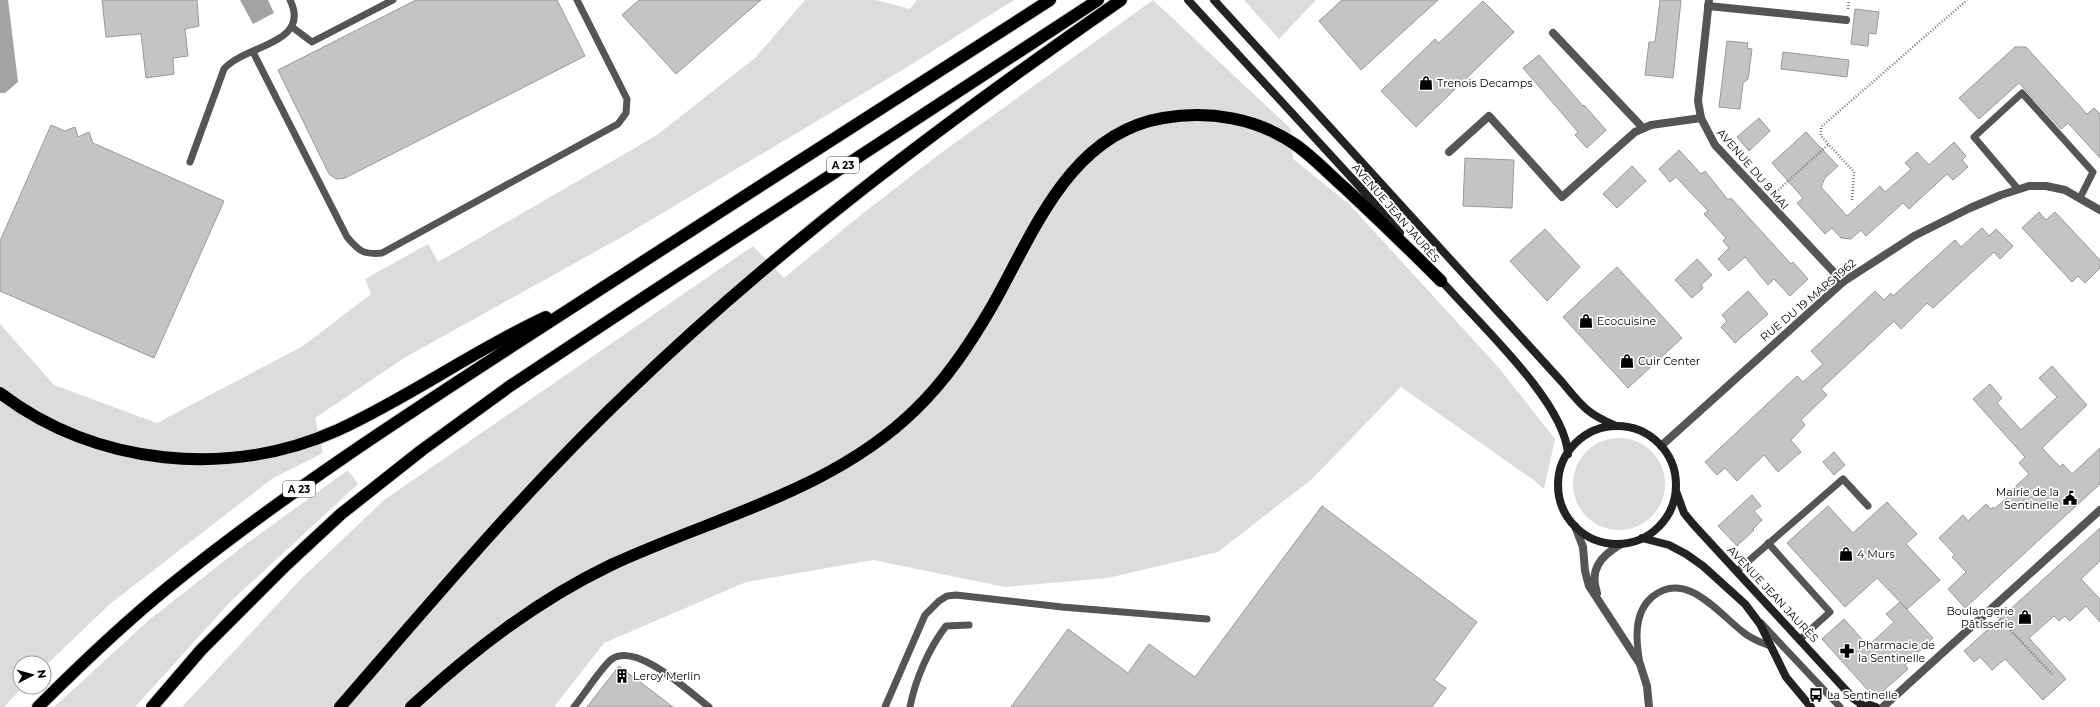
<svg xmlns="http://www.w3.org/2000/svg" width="2100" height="707" viewBox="0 0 2100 707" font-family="Montserrat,sans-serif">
<rect width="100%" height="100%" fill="#fff"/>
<g fill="#dcdcdc">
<path d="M805 0H876L910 9 917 0H1014L899 72 629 233 404 358 315 418 323 453 273 478 110 604 44 667V663H20V687H23L4 707H0V324L54 385 157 423 303 346 371 294 365 279 428 244 438 262 657 135 755 58Z"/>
<path d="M1153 0 1291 129 1293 159 1348 203 1499 368 1555 439 1544 489 1535 481 1401 387 1312 479 1218 552 1108 578 1005 587 873 560 746 582 604 643 554 707H182L301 579 384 500 753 246 784 278 862 214 941 153Z"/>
<path d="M1244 0H1316L1279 39Z"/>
<circle cx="1619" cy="484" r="46"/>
<path d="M348 470 358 484 230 602 135 707H54L149 620 246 544Z"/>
</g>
<g fill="#a3a3a3">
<path d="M0 0H8L18 82 5 93H0Z"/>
<path d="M240 0H268L274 13 253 24Z"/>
</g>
<g fill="#c4c4c4" stroke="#999">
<path d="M102 0H197L199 26 185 29 188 56 173 58 174 74 146 78 141 34 106 37Z"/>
<path d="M416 0H557L585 56 345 178 336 179 329 174 278 70Z"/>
<path d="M639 0H761L676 74 622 15Z"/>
<path d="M1342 0H1438L1361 70 1319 21Z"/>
<path d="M1660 0H1681L1673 78 1645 75 1649 42H1655Z"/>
<path d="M1483 1 1514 32 1416 127 1381 91 1435 39 1439 43Z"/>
<path d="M1855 9 1879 12 1876 34 1869 33 1868 46 1851 44Z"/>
<path d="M1727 41 1748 43 1747 48 1752 49 1748 79 1743 83 1740 109 1719 107Z"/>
<path d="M2015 47H2026L2087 114 2094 108 2100 114V158L2068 123 2061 129 2019 83 1979 119 1959 98Z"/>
<path d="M1783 52 1849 60 1847 77 1781 69Z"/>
<path d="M1539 55 1583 106 1584 105 1606 130 1587 148 1575 135 1578 132 1523 68Z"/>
<path d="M1759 118 1770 131 1749 151 1737 137Z"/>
<path d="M51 125 65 131 75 127 78 137 89 132 93 143 224 201 154 358 0 291V241Z"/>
<path d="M1806 132 1838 166 1825 178 1821 187 1847 216 1880 186 1885 192 1898 181 1911 169 1905 163 1917 152 1929 165 1954 142 1966 156 1962 160 1968 167 1953 180 1947 174 1909 209 1903 203 1866 236 1861 230 1851 239 1841 238 1832 228 1825 234 1797 203 1803 198 1772 163Z"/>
<path d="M1679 150 1701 174 1705 171 1728 200 1731 198 1791 264 1793 262 1808 279 1790 296 1774 279 1768 285 1745 257 1729 271 1718 259 1729 248 1723 241 1726 238 1704 214 1708 211 1676 177 1670 182 1659 169Z"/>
<path d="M1465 158 1514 160 1512 208 1463 206Z"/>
<path d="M1632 166 1646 181 1617 208 1603 194Z"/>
<path d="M2039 212 2046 220 2055 212 2100 260V268L2085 283 2078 276 2072 282 2022 228Z"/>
<path d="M1982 228 1989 236 1996 229 2013 246 2000 259 1994 252 1933 308 1927 303 1901 329 1894 321 1821 389 1827 395 1801 420 1805 425 1791 440 1801 452 1778 472 1764 455 1737 481 1725 468 1717 475 1705 462 1797 376 1803 382 1823 364 1811 351 1824 339 1875 291 1884 300 1891 293 1893 296 1955 240 1961 247Z"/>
<path d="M1545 229 1580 267 1547 301 1510 261Z"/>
<path d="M1697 259 1712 275 1701 285 1703 288 1692 298 1675 280Z"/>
<path d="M1617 267 1682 338 1628 388 1563 317Z"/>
<path d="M1748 291 1768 314 1735 343 1721 327 1727 321 1722 315Z"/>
<path d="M2052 366 2087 405 2042 448 2060 467 2063 464 2072 474 2100 448V484L1965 608 1948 589 1966 572 1952 557 1955 555 1939 538 1963 515 1968 521 1986 504 1991 509 1993 507 1994 509 2017 489 2015 487 2029 474 2019 463 2025 457 1973 399 1990 384 2002 398 1997 403 2021 430 2057 397 2039 378Z"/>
<path d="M1834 452 1845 465 1834 475 1823 462Z"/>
<path d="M1752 495 1761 506 1754 511 1762 520 1753 529 1754 530 1737 546 1718 526Z"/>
<path d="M1887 502 1917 534 1906 544 1940 580 1907 609 1877 578 1845 607 1787 543 1828 506 1853 533Z"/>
<path d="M1322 506 1477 622 1434 680 1446 688 1432 707H1011L1068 629 1128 673 1149 644 1195 677Z"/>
<path d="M2100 528V561L2081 579 2100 599V622L2086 606 2070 621 2065 616 2059 621 2054 616 2029 638 2066 679 2043 700 2005 659 1992 670 1980 657 1974 662 1964 651Z"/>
<path d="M1900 602 1933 638 1905 665 1908 669 1875 698 1822 639 1844 619 1868 646 1894 622 1886 614Z"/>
<path d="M619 666 673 707H587Z"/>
</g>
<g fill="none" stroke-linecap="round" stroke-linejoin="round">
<defs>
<g id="motorway">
<path d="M0 393C96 466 229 479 338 430 410 397 474 350 546 317"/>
<path d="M38 707C80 665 124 623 171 585 290 489 420 406 548 323 715 215 883 107 1050 0"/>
<path d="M152 707 201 650 286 565 341 514 422 450 510 386 643 298 1098 0"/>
<path d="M340 707C433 600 524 491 627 393 779 246 948 120 1121 0"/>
<path d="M411 707C472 651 536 601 611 565 714 517 833 491 916 409 947 379 970 344 991 308 1033 235 1068 134 1163 118 1209 110 1257 118 1296 145 1314 158 1330 175 1346 189 1378 219 1410 250 1441 281"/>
</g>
</defs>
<use href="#motorway" stroke="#dbdbdb" stroke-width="14"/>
<g stroke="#777" stroke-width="2.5" stroke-dasharray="1 2" stroke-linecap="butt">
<path d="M1848 9 1849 0"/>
<path d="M1776 192 1829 144"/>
<path d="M1852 200 1854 172 1821 136V127L1967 0"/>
<path d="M1998 617 2052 674"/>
</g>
<g stroke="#555" stroke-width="7">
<path d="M292 27 312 42 393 0"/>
<path d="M253 52 347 237C359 251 363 255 382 253L618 124 626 113 627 99 577 0"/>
<path d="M190 162 224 69C244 45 312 44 290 0"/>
<path d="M2018 189 1974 137 2022 93 2093 172 2080 198"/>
<path d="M1768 543 1830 612 1799 640"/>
<path d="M1737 571 1843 479 1868 506"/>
<path d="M1761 623 1840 707"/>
<path d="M1640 664C1636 642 1633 613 1652 597 1686 569 1718 613 1743 632 1751 639 1760 642 1770 646"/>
<path d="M574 707C583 696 603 665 612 659 637 642 689 692 709 707"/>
<path d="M885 707 925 615 939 601 947 596 956 595 1062 607 1207 619"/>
<path d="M910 707C915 680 929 648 946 626L969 625"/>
</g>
<g stroke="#555" stroke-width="8">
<path d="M1709 0 1698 101 1701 118 1715 145 1843 282"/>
<path d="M1708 6 1846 20"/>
<path d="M1553 33 1643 128"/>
<path d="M1449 152 1489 116 1562 197 1635 132 1651 125 1701 118"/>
<path d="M1661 446 1843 282 1914 236 1970 208 2001 195 2029 186H2046L2065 190 2100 210"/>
<path d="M1575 526 1583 547 1585 571 1589 586 1640 664 1647 686 1649 707"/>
<path d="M1597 593C1589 569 1601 556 1621 544"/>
<path d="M1883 707 2100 510"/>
</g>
<g stroke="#222" stroke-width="8">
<path d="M1188 0 1359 186 1400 233"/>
<path d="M1214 0 1562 382C1582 406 1586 413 1616 426"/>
<path d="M1439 278C1474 319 1565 401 1568 454"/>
<circle cx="1617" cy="485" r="59"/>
<path d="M1676 491 1684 513 1693 524 1854 699 1864 706"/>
<path d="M1642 538 1669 545 1686 554 1703 566 1745 604 1760 624 1786 677 1811 707"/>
<path d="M1861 707 1870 705 1876 707"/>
</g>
<use href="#motorway" stroke="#000" stroke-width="12"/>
</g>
<defs>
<symbol id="shop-bare" viewBox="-9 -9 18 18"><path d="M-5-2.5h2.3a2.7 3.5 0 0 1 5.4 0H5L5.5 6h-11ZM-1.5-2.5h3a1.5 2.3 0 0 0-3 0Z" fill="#000" stroke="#fff" stroke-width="2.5" paint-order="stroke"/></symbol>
<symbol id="civic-bare" viewBox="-9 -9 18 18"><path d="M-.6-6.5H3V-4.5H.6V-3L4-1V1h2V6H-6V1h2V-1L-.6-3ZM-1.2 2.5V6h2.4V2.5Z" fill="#000" stroke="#fff" stroke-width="2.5" paint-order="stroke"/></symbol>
<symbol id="pharmacy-bare" viewBox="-9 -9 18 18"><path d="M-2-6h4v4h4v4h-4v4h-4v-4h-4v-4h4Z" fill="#000" stroke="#fff" stroke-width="2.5" paint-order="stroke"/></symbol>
<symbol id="building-bare" viewBox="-9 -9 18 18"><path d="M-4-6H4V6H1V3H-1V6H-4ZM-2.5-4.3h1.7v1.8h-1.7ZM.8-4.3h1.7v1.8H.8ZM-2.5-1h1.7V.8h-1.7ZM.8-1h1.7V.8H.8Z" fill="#000" stroke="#fff" stroke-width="2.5" paint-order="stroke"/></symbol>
<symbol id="bus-bare" viewBox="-9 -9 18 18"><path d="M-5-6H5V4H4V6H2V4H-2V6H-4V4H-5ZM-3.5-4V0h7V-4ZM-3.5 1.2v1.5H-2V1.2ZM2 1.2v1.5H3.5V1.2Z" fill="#000" stroke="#fff" stroke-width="2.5" paint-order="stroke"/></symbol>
</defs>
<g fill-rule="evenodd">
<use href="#shop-bare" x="1416" y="73" width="20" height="20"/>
<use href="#shop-bare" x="1576" y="311" width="20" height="20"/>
<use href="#shop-bare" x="1617" y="351" width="20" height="20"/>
<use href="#civic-bare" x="2060" y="488" width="20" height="20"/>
<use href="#shop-bare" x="1836" y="544" width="20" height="20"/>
<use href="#shop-bare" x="2015" y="607" width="20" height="20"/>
<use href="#pharmacy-bare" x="1837" y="641" width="20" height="20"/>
<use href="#building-bare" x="612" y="666" width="20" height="20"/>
<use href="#bus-bare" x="1806" y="685" width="20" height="20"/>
</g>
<g text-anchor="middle" stroke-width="3.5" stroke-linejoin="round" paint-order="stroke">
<g fill="#fff" stroke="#4c4c4c" stroke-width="1">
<rect x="827" y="157" width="32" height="16" rx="3"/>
<rect x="283" y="481" width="32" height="16" rx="3"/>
</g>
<g font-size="10" font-weight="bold" fill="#000">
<text x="843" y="169">A 23</text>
<text x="299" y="493">A 23</text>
</g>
<g font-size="11" fill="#000" stroke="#fff" text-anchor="start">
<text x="1437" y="87">Trenois Decamps</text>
<text x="1597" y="325">Ecocuisine</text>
<text x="1638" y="365">Cuir Center</text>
<text x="2059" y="496" text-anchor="end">Mairie de la<tspan x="2059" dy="13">Sentinelle</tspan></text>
<text x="1857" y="558">4 Murs</text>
<text x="2014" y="615" text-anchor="end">Boulangerie<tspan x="2014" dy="13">Pâtisserie</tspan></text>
<text x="1858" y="649">Pharmacie de<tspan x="1858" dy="13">la Sentinelle</tspan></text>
<text x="633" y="680">Leroy Merlin</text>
<text x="1827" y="699">La Sentinelle</text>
</g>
<g font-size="11" fill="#000" stroke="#fff">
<text transform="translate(1753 169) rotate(49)" y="4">AVENUE DU 8 MAI</text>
<text transform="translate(1396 213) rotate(49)" y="4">AVENUE JEAN JAURÈS</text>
<text transform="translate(1808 300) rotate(-40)" y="4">RUE DU 19 MARS 1962</text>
<text transform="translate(1773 594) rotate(47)" y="4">AVENUE JEAN JAURÈS</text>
</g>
</g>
<g transform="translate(32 675) rotate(84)"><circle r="19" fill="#ffffff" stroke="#999999"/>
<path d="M0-3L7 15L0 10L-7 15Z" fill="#000000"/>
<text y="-6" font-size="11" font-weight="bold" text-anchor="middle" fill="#000000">N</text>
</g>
</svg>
